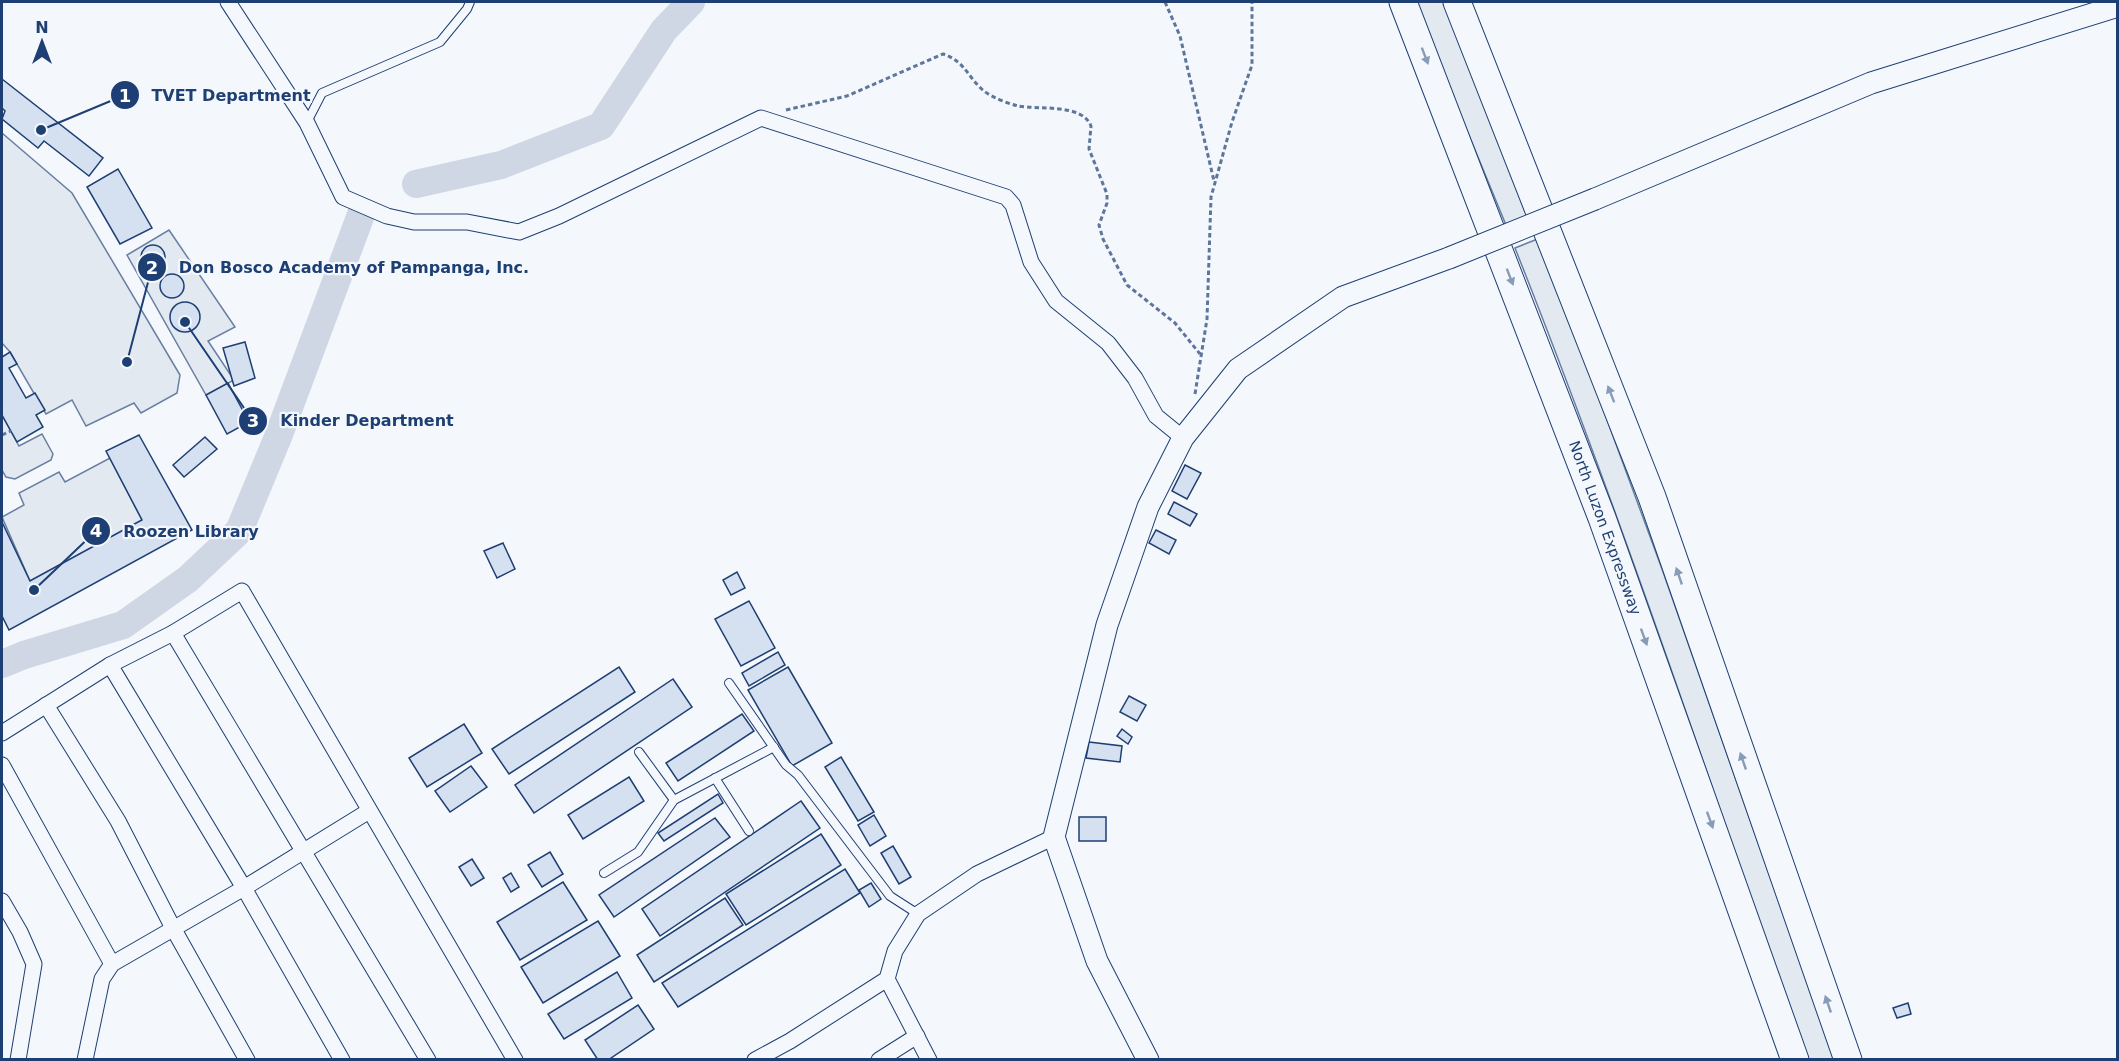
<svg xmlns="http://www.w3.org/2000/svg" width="2119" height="1061" viewBox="0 0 2119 1061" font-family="'DejaVu Sans',sans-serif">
<rect width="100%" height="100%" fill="#f4f7fb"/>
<g fill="#e3e9f0" stroke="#687fa3" stroke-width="1.5">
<path d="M1414 2H1445L1532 215 1506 225Z"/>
<path d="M2 133 72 193 180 375 177 393 141 413 134 403 86 426 72 400 46 414 10 352 2 343Z"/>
<path d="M169 230 235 327 208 341 234 380 206 395 127 255Z"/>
<path d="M1540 238 1662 569 1834 1059H1806C1712 788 1621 515 1515 248Z"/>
<path d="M2 415 19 446 42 434 53 454 51 460 15 479 6 477 2 470Z"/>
<path d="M110 458 142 520 30 581 2 517 24 505 19 493 59 472 65 482Z"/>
</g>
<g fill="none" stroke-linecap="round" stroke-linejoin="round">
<g stroke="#cfd7e4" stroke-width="28">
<path d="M416 184 501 165 601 126 664 30 691 2"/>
<path d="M2 664 24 655 123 625 188 579 239 531 278 437 362 212"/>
</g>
</g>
<g fill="#d5e0f0" stroke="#1d3f73" stroke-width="1.5">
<path d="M2 79 103 158 89 176 44 141 38 148 2 119 5 111 2 108Z"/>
<path d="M118 169 152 228 120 244 87 187Z"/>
<circle cx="153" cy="257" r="12"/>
<circle cx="172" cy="286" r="12"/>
<circle cx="185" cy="317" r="15"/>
<path d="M245 342 255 378 234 386 223 348Z"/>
<path d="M10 352 17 364 9 368 26 398 35 393 45 410 36 415 43 427 17 442 2 415V357Z"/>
<path d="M228 383 249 422 227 434 206 395Z"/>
<path d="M139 435 192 530 9 630 2 616V522L30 581 142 520 106 451Z"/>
<path d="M205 437 217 449 184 477 173 465Z"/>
<path d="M1185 465 1201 473 1187 499 1172 491Z"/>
<path d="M1174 502 1197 514 1190 526 1168 514Z"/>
<path d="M1156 530 1176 540 1169 554 1149 543Z"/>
<path d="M503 543 515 569 497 578 484 551Z"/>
<path d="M737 572 745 588 731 595 723 580Z"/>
<path d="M749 601 775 648 741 666 715 619Z"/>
<path d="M778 652 785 665 749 686 742 673Z"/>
<path d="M619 667 635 692 509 774 492 749Z"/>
<path d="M788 667 832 743 792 766 748 690Z"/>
<path d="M673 679 692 707 534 813 515 785Z"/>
<path d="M1129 696 1146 705 1137 721 1120 712Z"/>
<path d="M742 714 754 731 678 781 666 763Z"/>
<path d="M464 724 482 753 427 787 409 758Z"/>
<path d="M1122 729 1132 737 1128 744 1117 736Z"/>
<path d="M1089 742 1122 746 1120 762 1086 758Z"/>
<path d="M841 757 874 812 858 821 825 767Z"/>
<path d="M471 766 487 787 450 812 435 791Z"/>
<path d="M629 777 644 801 583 839 568 815Z"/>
<path d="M718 794 723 803 664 841 658 833Z"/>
<path d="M801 801 820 828 660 936 642 909Z"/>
<path d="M874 815 886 836 870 846 858 825Z"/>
<rect x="1079" y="817" width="27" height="24"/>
<path d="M715 818 730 837 614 917 599 895Z"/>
<path d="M821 834 841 865 746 925 726 894Z"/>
<path d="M893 846 911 877 899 884 881 853Z"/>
<path d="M550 852 563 874 542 887 528 865Z"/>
<path d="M472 859 484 878 471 886 459 867Z"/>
<path d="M845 869 860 893 678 1007 662 983Z"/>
<path d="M511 873 519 887 511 892 503 878Z"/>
<path d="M563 882 587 920 520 960 497 922Z"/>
<path d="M871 883 881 899 869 907 859 890Z"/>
<path d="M725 898 743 925 654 982 637 955Z"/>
<path d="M598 921 620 956 543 1003 521 967Z"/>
<path d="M617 972 632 998 564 1039 548 1014Z"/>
<path d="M1908 1003 1911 1014 1897 1018 1893 1008Z"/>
<path d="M638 1005 654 1029 608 1060H598L585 1040Z"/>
</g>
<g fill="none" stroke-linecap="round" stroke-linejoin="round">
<defs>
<g id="lane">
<path d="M307 122 322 93 440 42 467 9 470 2"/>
<path d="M729 683 786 765 798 775 890 896 918 914"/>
<path d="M639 752 674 800"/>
<path d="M715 778 749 831"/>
<path d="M604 873 638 852 674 800 774 747"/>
</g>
<g id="street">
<path d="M228 2 307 123 343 197 387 216 414 222H467L519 232 559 216 761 118 1006 197 1013 205 1031 262 1056 301 1108 343 1135 378 1156 416 1183 438"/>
<path d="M173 633 428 1060"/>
<path d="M110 665 244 888 342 1060"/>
<path d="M46 705 118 821 173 928 247 1060"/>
<path d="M2 733 110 665 173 633 242 591 515 1060"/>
<path d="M2 765 112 964"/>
<path d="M2 901 20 932 34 964 18 1060"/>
<path d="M887 979 929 1060"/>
<path d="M85 1060 102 979 112 964 244 888 369 811"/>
<path d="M755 1060 790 1041 887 979 895 951 918 914 977 874 1054 837"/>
<path d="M879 1060 917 1036"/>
</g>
<g id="secondary">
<path d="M1595 199 1871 83 2118 6"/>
<path d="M1148 1060 1097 961 1054 837 1107 625 1148 507 1183 438 1238 369 1343 297 1449 258"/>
</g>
<g id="highway">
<path d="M1403 2 1602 518 1795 1060"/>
<path d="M1457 2 1652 497 1848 1060"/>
</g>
</defs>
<use href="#lane" stroke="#1d3f73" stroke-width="10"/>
<use href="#street" stroke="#1d3f73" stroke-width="17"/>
<use href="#secondary" stroke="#1d3f73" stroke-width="23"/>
<use href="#highway" stroke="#1d3f73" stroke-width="29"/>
<g stroke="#5e769c" stroke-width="3" stroke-dasharray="4.5 3" stroke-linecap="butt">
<path d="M1165 2 1180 36 1214 181"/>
<path d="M786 110 847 96 943 54C965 61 968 78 984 91 993 98 1007 103 1018 106 1039 110 1082 103 1091 126L1089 149 1107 194V203L1099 225 1103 239 1127 285 1175 323 1200 354"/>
<path d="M1195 394 1207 319 1211 197 1232 122 1252 65V2"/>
<path d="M2 435 11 431"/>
</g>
<use href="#lane" stroke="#f4f7fb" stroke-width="8"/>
<use href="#street" stroke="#f4f7fb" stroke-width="15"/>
<use href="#secondary" stroke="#f4f7fb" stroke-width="21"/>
<use href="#highway" stroke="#f4f7fb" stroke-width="27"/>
<defs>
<path id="secondary-bridge" d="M1449 258 1595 199"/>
</defs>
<use href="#secondary-bridge" stroke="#1d3f73" stroke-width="23" stroke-linecap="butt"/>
<use href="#secondary-bridge" stroke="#f4f7fb" stroke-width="21"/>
</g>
<defs><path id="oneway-solid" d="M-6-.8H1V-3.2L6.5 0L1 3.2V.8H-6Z" transform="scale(1.5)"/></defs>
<g fill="#889bb7">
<use href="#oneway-solid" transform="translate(1425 56) rotate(69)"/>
<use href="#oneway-solid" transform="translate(1510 277) rotate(69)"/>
<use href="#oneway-solid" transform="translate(1611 394) rotate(-111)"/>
<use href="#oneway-solid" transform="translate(1679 576) rotate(-109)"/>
<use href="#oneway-solid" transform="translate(1644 637) rotate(70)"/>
<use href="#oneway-solid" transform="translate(1743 761) rotate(-109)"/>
<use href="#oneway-solid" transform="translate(1710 820) rotate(70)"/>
<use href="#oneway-solid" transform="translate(1828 1004) rotate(-109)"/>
</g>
<g text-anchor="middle" stroke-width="4.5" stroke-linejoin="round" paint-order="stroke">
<g font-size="15" fill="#1d3f73" stroke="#f4f7fb">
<text transform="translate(1605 528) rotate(70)" y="5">North Luzon Expressway</text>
</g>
</g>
<path fill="none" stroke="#1d3f73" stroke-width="2" d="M41 130L125 95M127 362L152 267M185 322L253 421M34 590L96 531"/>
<g fill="#1d3f73" stroke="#f4f7fb" stroke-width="2">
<circle cx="41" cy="130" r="6"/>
<circle cx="127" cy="362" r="6"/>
<circle cx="185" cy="322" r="6"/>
<circle cx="34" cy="590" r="6"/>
<circle cx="125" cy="95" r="15"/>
<circle cx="152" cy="267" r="15"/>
<circle cx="253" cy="421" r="15"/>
<circle cx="96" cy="531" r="15"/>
</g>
<g font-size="18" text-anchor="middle" font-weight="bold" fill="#fff">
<text x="125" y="102">1</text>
<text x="152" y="274">2</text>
<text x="253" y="427">3</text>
<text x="96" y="537">4</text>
</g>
<g font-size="16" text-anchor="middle" font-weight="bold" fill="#1d3f73" stroke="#f4f7fb" stroke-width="4.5" stroke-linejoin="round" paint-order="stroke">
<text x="231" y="101">TVET Department</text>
<text x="354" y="273">Don Bosco Academy of Pampanga, Inc.</text>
<text x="367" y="426">Kinder Department</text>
<text x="191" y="537">Roozen Library</text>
</g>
<rect width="2119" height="1061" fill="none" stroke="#1d3f73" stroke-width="6"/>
<g transform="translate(42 42)" stroke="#f4f7fb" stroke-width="4.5" paint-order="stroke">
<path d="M0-4.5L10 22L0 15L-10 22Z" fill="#1d3f73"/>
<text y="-9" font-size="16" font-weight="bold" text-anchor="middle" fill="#1d3f73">N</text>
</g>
</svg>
